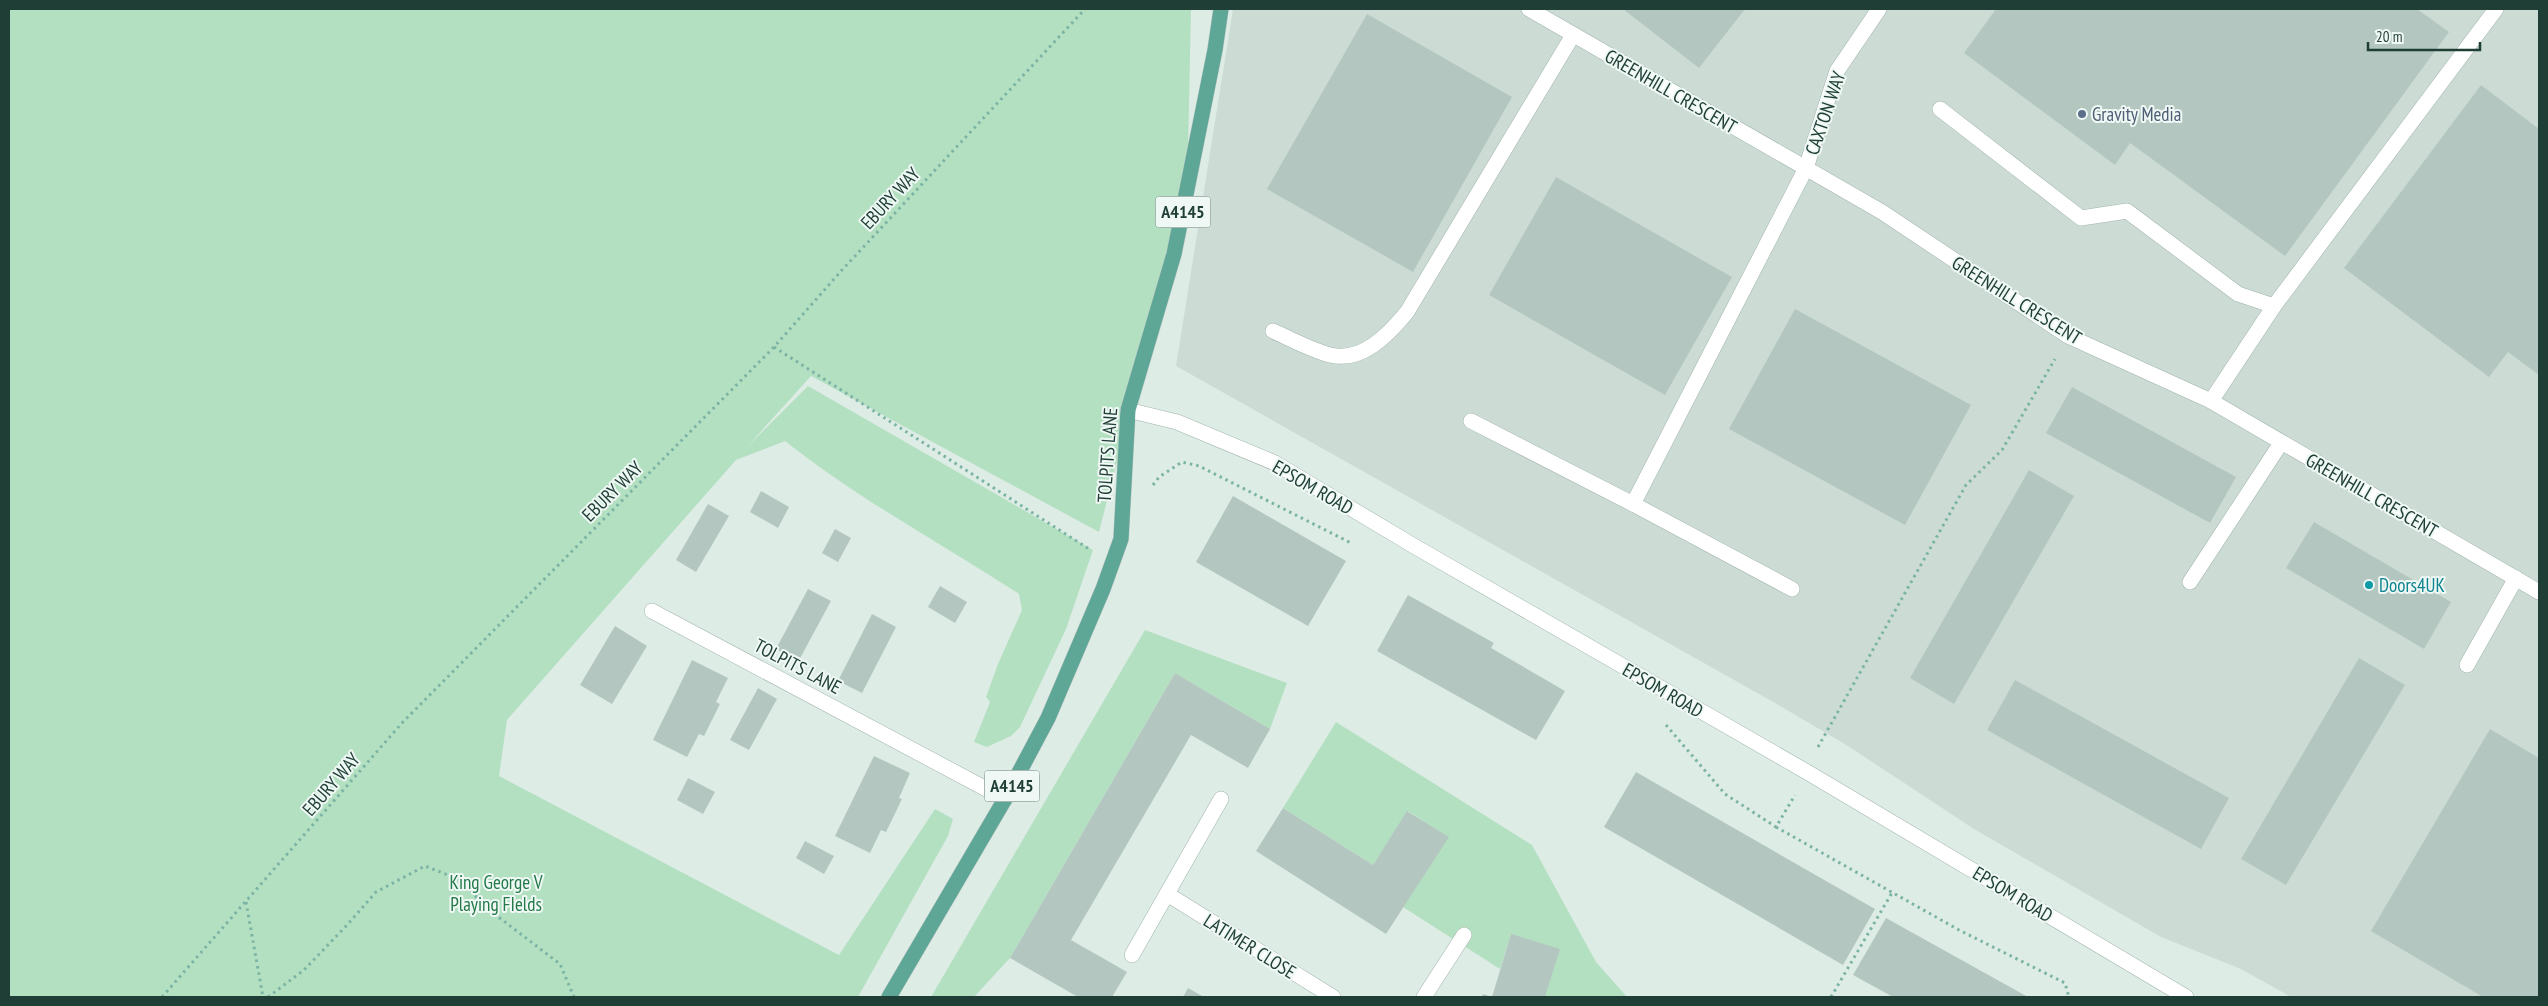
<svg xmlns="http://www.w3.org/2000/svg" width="2548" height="1006" viewBox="0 0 2548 1006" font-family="'PT Sans Narrow',sans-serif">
<rect width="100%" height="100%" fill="#deece6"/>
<path fill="#ccdcd5" d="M1233 9H2539V997H2291L2241 969 2161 937 1974 829 1848 746 1775 703 1176 366Z"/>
<g fill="#b4e0c2">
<path d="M9 9 1191 10 1188 151 1180 215 1099 532 811 376 747 447 808 386 1093 550 1066 629 1020 727 1011 736 987 747 974 742 990 702 986 697 998 664 1022 610 1019 594C941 543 858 499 785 441L736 460 507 720 499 776 839 955 935 809 953 819 948 836 858 997H9Z"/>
<path d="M1145 630 1287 683 1270 729 1175 673 1010 958 974 997H931Z"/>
<path d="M1336 722 1532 845 1596 962 1627 997H1545L1511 934 1500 969 1403 907 1448 837 1408 811 1373 865 1283 808Z"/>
</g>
<g fill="#b3c7c0">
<path d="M1623 9H1745L1699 68Z"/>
<path d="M1996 9H2417L2449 32 2285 256 2130 143 2115 165 1964 53Z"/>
<path d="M1367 14 1512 97 1413 272 1267 189Z"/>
<path d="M2481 85 2539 129V375L2508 352 2489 377 2344 268Z"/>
<path d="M1556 177 1732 277 1665 395 1489 295Z"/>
<path d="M1795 309 1971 405 1905 525 1729 429Z"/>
<path d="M2072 387 2236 477 2210 523 2046 433Z"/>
<path d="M2029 470 2074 496 1954 704 1910 678Z"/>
<path d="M761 491 789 507 778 528 750 512Z"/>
<path d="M1233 496 1346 561 1308 626 1196 562Z"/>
<path d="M708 504 729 516 696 572 676 560Z"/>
<path d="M2314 522 2451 602 2424 649 2286 568Z"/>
<path d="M835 529 851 538 838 562 822 553Z"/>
<path d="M940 586 967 602 955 623 928 607Z"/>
<path d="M808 589 831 601 798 662 776 649Z"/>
<path d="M1408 595 1494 643 1491 648 1565 691 1536 740 1377 651Z"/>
<path d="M872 614 896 627 862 693 838 681Z"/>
<path d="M615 626 647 646 612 704 580 685Z"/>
<path d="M2359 658 2405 685 2286 885 2241 859Z"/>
<path d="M692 660 728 678 716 702 720 704 704 736 699 734 687 757 653 740Z"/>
<path d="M1175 673 1270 729 1248 768 1191 735 1071 940 1127 972 1112 997H1078L1010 958Z"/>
<path d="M2015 680 2229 798 2201 849 1987 730Z"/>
<path d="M758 688 777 699 749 750 730 740Z"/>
<path d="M2490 729 2539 758V997H2483L2371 931Z"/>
<path d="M874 756 910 773 899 798 902 799 886 832 881 830 870 853 835 836Z"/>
<path d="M1636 772 1875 909 1843 965 1604 827Z"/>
<path d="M688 778 715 792 703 814 677 800Z"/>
<path d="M1283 808 1373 865 1407 811 1449 837 1386 934 1256 851Z"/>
<path d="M805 841 834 856 824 874 796 858Z"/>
<path d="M1886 918 2028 997H1893L1853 975Z"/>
<path d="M1511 934 1560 949 1545 997H1482L1483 994 1492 997Z"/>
<path d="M1188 988 1204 997H1183Z"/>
</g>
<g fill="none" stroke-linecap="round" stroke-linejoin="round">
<defs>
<g id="service">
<path d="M1940 109 2081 218 2127 211 2238 294 2274 306"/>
<path d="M1273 331C1291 339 1311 350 1330 355 1362 363 1389 334 1407 312L1573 35"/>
<path d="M2211 401 2274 306 2496 9"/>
<path d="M1471 421 1633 504"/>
<path d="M2190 582 2281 443"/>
<path d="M1792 589 1633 504 1806 168"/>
<path d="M2467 665 2516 578"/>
<path d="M1424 997 1464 935"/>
</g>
<g id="minor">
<path d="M1529 9 1882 212 2068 336 2211 401 2539 592"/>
<path d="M1806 168 1837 71 1879 9"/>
<path d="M1128 410 1177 422 1275 463 1414 546 1807 772 2186 997"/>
<path d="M652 611 1005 799"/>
<path d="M1167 894 1333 997"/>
<path d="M1132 955 1221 799"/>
</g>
<path id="primary" d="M889 997 1005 799 1048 718 1103 589 1121 539 1128 410 1174 254 1215 50 1221 9"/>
</defs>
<use href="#service" stroke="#a1b4ae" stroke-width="16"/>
<use href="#minor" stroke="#a1b4ae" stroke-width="16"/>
<use href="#primary" stroke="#c0c9c7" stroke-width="16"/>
<g stroke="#7bb3a4" stroke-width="3" stroke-dasharray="2.5 4" stroke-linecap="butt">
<path d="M774 347 1089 549"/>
<path d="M1153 485 1159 477 1182 462 1199 466 1351 543"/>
<path d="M1666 725 1725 794 1776 827 1795 795"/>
<path d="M1818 747 1966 485 2002 450 2055 359"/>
<path d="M1776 827 1959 930 2065 983 2069 997"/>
<path d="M246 902 263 997"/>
<path d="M162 997 402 723 774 347 842 270 1085 9"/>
<path d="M268 997 304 970 348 924 376 892 425 866 463 881 484 906 560 964 574 997"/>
<path d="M1831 997 1893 891"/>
</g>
<use href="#service" stroke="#fff" stroke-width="15"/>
<use href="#minor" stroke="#fff" stroke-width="15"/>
<use href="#primary" stroke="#5ea797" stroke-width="15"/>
</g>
<circle fill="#5c6f8a" stroke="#eff8f4" stroke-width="2" cx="2082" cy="114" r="5"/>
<circle fill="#0f9aa8" stroke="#eff8f4" stroke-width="2" cx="2369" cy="585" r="5"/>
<g text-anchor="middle" stroke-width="4" stroke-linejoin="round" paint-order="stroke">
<g fill="#eff8f4" stroke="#5d766f" stroke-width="1">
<rect x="1155.5" y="196.5" width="55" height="31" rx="4"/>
<rect x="984.5" y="770.5" width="55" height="31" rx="4"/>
</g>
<g font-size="18" font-weight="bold" fill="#1e3e36">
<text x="1183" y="218">A4145</text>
<text x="1012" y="792">A4145</text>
</g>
<g font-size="19" fill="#1e3e36" stroke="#eff8f4">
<text transform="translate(1671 91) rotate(30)" y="7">GREENHILL CRESCENT</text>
<text transform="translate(1825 113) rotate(-71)" y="7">CAXTON WAY</text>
<text transform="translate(890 198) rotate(-47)" y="7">EBURY WAY</text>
<text transform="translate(2017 300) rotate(32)" y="7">GREENHILL CRESCENT</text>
<text transform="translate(1107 455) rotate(-86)" y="7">TOLPITS LANE</text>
<text transform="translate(1313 487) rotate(30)" y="7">EPSOM ROAD</text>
<text transform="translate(612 491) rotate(-45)" y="7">EBURY WAY</text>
<text transform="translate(2372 495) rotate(30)" y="7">GREENHILL CRESCENT</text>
<text transform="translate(798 666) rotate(28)" y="7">TOLPITS LANE</text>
<text transform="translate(1663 690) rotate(30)" y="7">EPSOM ROAD</text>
<text transform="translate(331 784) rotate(-49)" y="7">EBURY WAY</text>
<text transform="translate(2013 894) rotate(31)" y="7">EPSOM ROAD</text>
<text transform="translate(1250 946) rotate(32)" y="7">LATIMER CLOSE</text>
</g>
<g font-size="19" fill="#4e5e75" stroke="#eff8f4" text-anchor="start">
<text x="2092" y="121">Gravity Media</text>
</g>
<g font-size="19" fill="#0d838f" stroke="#eff8f4" text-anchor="start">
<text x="2379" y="592">Doors4UK</text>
</g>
<g font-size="19" fill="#237948" stroke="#eff8f4">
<text x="496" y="889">King George V<tspan x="496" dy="22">Playing FIelds</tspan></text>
</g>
</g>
<rect width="2548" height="1006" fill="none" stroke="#1e3e36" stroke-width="20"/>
<path d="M2368 42v8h112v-8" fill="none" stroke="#1e3e36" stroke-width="2.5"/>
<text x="2376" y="42" font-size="15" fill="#1e3e36" stroke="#eff8f4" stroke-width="4" paint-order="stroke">20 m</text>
</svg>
